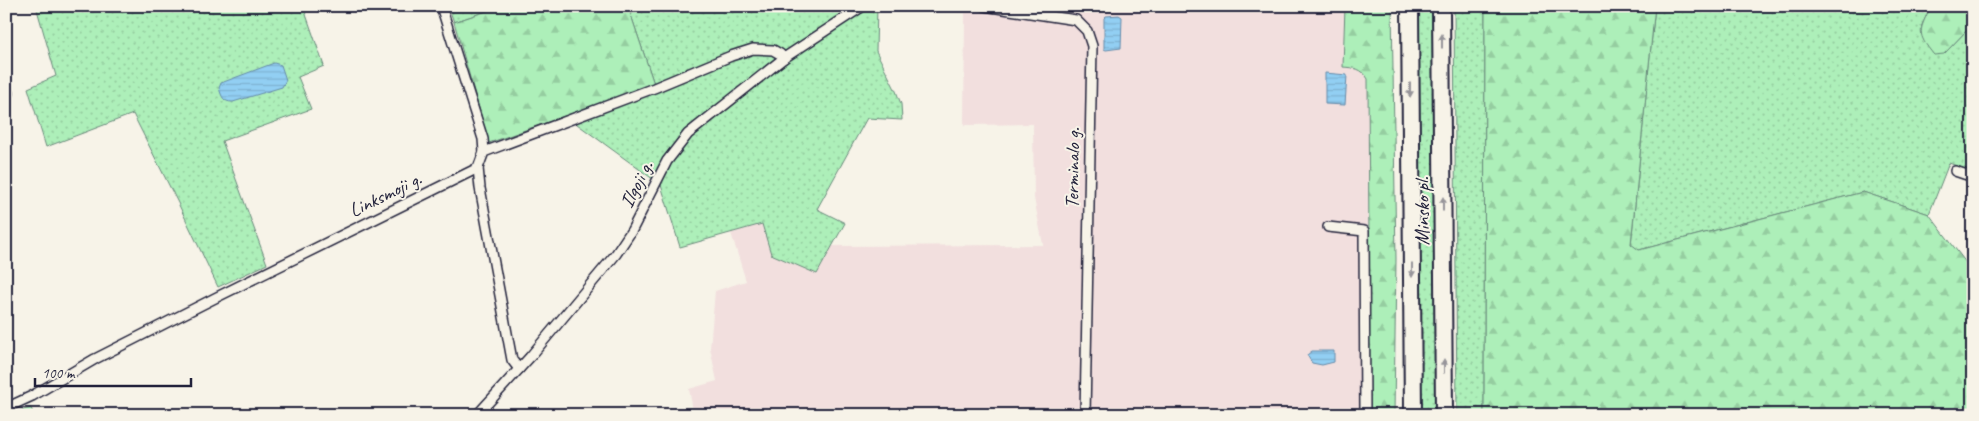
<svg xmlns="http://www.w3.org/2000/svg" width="1979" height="421" viewBox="0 0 1979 421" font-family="Caveat,sans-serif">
<defs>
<pattern id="green-dots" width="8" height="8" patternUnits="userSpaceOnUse" patternTransform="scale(1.25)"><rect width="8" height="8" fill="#adefb9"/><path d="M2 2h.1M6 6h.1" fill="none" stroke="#95cda0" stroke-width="1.8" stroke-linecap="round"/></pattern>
<pattern id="forest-firs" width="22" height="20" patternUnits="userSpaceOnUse" patternTransform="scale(1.25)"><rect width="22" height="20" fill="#adefb9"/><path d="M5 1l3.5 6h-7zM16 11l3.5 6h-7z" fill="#95cda0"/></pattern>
<pattern id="water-rules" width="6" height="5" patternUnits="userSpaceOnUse" patternTransform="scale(1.25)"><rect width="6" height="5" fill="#92cff3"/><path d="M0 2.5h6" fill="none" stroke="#7eb1d1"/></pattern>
</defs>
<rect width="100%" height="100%" fill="#f7f3e8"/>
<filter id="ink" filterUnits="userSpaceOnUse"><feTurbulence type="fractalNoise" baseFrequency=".02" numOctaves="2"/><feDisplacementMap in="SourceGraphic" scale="10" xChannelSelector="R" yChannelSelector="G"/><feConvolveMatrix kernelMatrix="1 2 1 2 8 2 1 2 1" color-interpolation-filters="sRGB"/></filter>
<g filter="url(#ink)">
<path fill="#f2dfde" d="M904 6H1181L1345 10 1343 67 1358 69 1364 73 1368 79 1370 415H694L689 389 717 381 710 348 715 291 746 281 731 233 762 224 817 274 832 246 1043 245 1034 198 1033 124 964 125 965 13Z"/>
<g fill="url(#green-dots)" stroke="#68887a">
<path d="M36 6H122L124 8 139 9 144 6H303L324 66 298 77 311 109 222 141 267 264 218 287 178 203 133 114 46 147 28 88 56 76Z"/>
<path d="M448 6H502L454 22Z"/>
<path d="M628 6H877L876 51 896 91 901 104 902 120 867 118 817 209 845 223 817 274 771 254 762 224 680 247 661 185 566 116 654 84Z"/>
<path d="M1181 6H1345V10Z"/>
<path d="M1417 6H1434L1437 415H1420Z"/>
<path d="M1454 6H1485L1484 415H1457Z"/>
<path d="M1655 6H1931L1921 27 1944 54 1968 29 1973 27V172L1949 163 1929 214 1863 192 1639 250 1631 245Z"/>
<path d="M31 408 34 415H6L8 414Z"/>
</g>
<g fill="url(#forest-firs)" stroke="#68887a">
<path d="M502 6H628L654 84 489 143 454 22Z"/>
<path d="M1345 6H1392L1396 259 1394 415H1370L1368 79C1362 68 1354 68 1343 67Z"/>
<path d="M1485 6H1655L1631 244 1639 250 1863 192 1929 214 1973 272V415H1484Z"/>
<path d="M1931 6H1973V27L1968 29 1944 54 1934 55C1916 33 1919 31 1931 6Z"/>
</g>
<g fill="url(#water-rules)" stroke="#658aa9">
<path d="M1119 15 1122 17 1121 48 1106 50 1104 49V18L1106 16Z"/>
<path d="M274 63 281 65 286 80 282 87 233 102C223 102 222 97 219 88L221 83Z"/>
<path d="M1325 73 1347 75 1345 105 1325 104Z"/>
<path d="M1312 351H1334V362L1322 365 1312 363 1307 355Z"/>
</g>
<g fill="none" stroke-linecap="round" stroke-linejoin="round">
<defs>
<g id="street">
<path d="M441 6 483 139 484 152"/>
<path d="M984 6 1076 20 1087 31 1092 46 1085 415"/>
<path d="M6 94 8 93"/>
<path d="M478 168 480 188 512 360 519 369"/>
<path d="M1955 171 1973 177"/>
<path d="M1328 227 1364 231 1365 415"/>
<path d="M6 408 32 396 95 359 217 297 478 168 484 152 654 88 731 56 753 49 773 50 780 54 784 58"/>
<path d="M477 415 530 357 616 254 632 230 667 161 688 134 784 58 863 6"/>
</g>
<g id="highway">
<path d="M1410 6 1413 415"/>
<path d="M1441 6 1444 415"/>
</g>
</defs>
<use href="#street" stroke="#22223b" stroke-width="12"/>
<use href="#highway" stroke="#22223b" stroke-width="20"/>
<use href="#street" stroke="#f7f3e8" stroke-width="9"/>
<use href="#highway" stroke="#f7f3e8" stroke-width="16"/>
</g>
<defs><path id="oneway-solid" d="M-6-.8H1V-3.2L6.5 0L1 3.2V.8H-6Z" transform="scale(1.25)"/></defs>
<g fill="#97959a">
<use href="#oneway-solid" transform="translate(1442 41) rotate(-90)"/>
<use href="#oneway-solid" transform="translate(1410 90) rotate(90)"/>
<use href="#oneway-solid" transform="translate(1443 204) rotate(-90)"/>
<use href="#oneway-solid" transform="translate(1412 270) rotate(90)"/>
<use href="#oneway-solid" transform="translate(1444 366) rotate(-90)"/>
</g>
</g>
<g text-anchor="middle" stroke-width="4" stroke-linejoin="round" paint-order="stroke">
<g font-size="20" fill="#22223b" stroke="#f7f3e8">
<text transform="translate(1072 168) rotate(-89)" y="7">Terminalo g.</text>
<text transform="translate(636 184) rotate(-63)" y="7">Ilgoji g.</text>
<text transform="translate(385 194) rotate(-26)" y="7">Linksmoji g.</text>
<text transform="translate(1422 211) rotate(-90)" y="7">Minsko pl.</text>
</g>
</g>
<rect width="1979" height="421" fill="none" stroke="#f7f3e8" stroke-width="25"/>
<rect x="12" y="12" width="1954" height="396" fill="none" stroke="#22223b" stroke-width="2" filter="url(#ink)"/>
<path d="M35 378v8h156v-8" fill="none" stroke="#22223b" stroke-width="2.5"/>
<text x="42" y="378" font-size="15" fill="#22223b" stroke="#f7f3e8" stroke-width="4" paint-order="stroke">100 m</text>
</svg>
